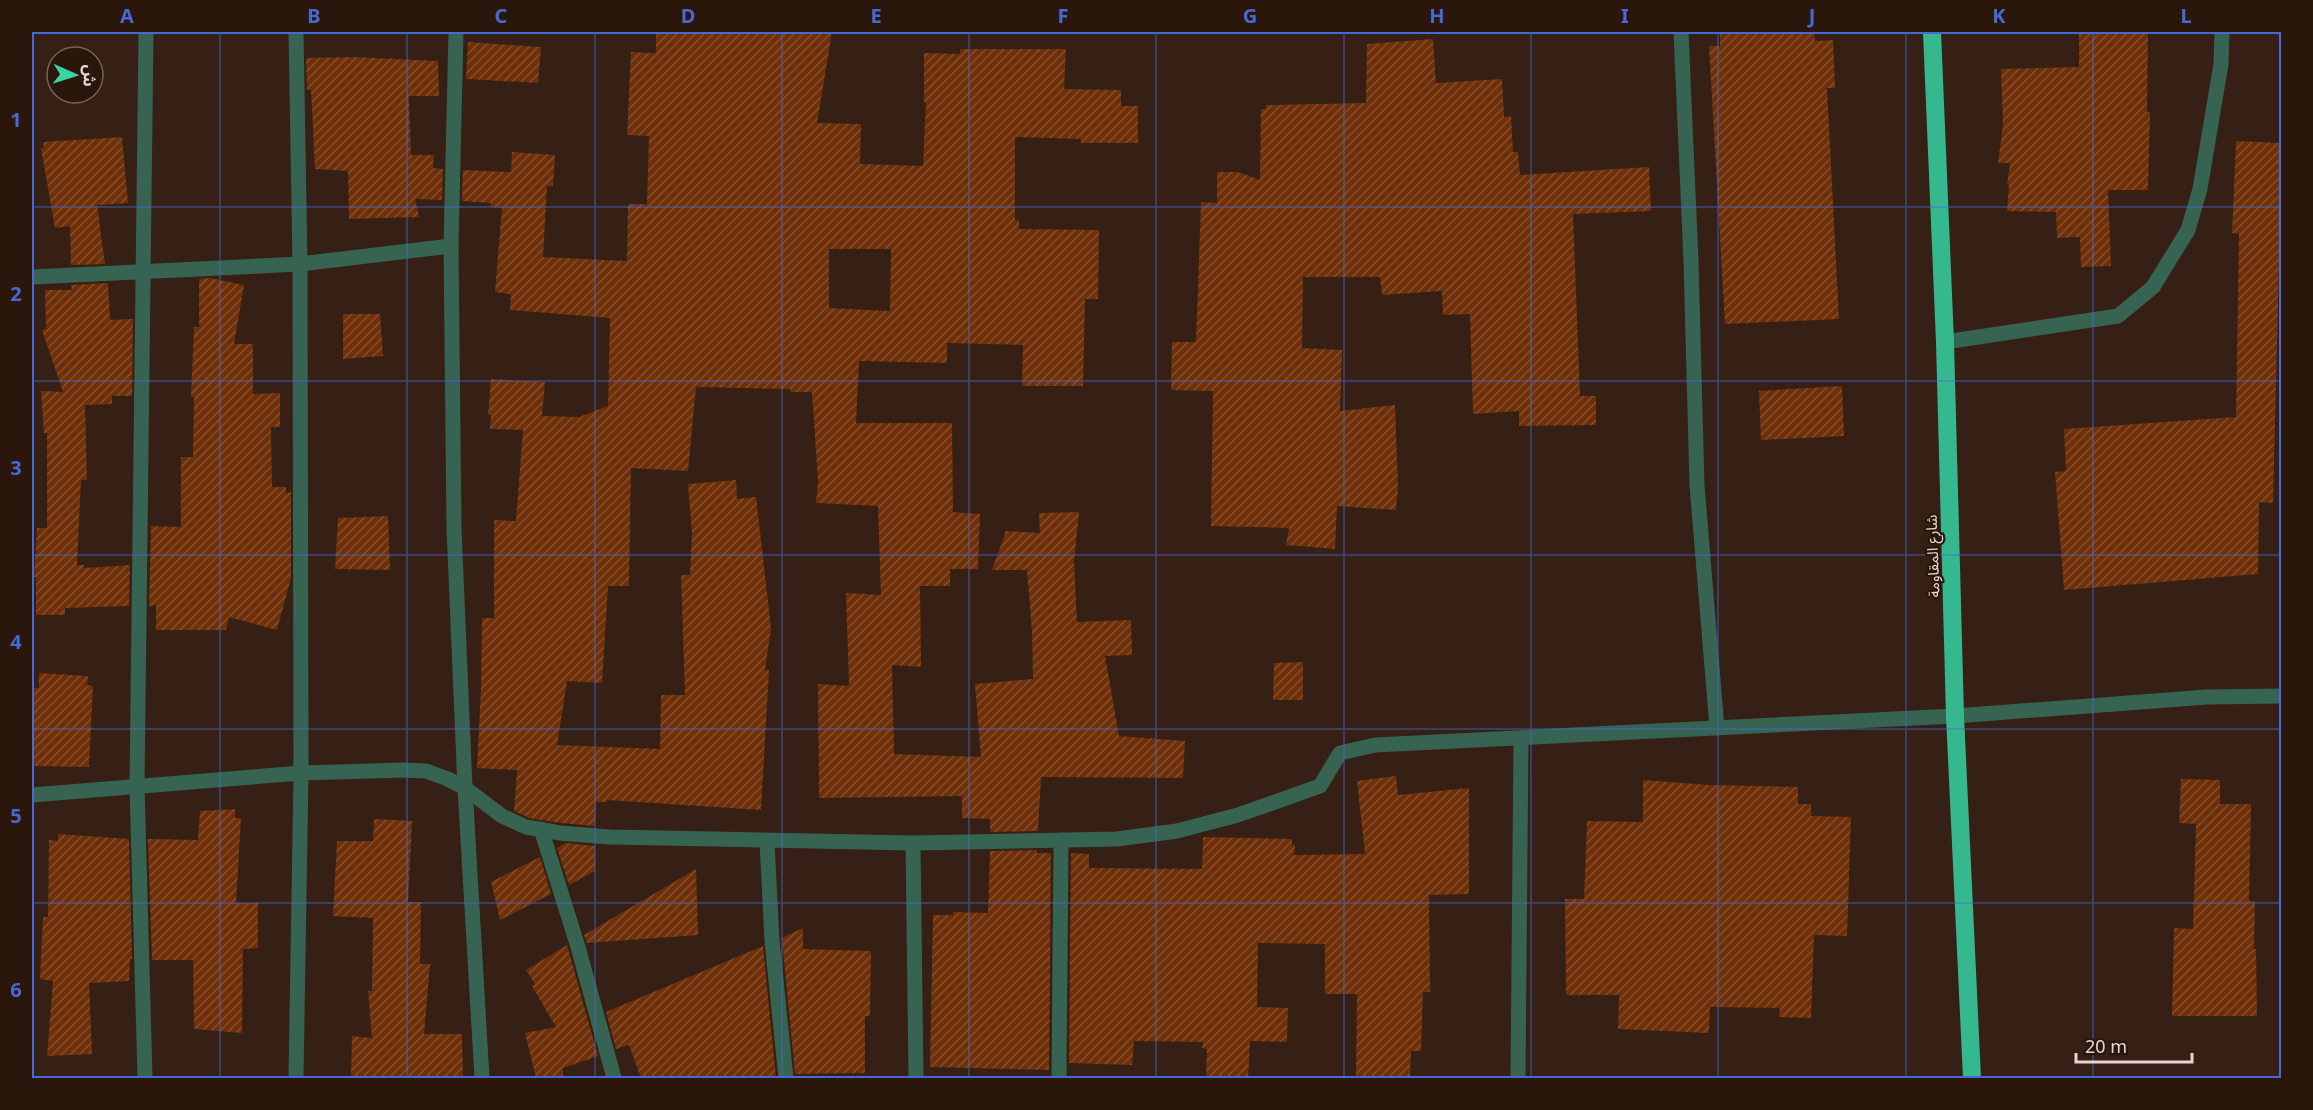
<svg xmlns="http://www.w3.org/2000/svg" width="2313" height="1110" viewBox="0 0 2313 1110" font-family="'Noto Sans','Noto Sans Arabic',sans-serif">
<defs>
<pattern id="building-hatch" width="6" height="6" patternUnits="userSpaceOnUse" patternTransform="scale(1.5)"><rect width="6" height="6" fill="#6f3009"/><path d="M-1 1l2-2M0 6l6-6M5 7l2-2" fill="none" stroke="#844d2c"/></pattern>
</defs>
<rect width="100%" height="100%" fill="#361f14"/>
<g fill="url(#building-hatch)" fill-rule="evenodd">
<path d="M656 32H832L817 123 861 124 860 164 923 166 926 102H924V53L960 54V49H1066L1064 89 1121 90V106H1138V143H1081V139L1015 137V220H1019V229L1099 230 1098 299H1085L1083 386H1022L1023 345 947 343V363L859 361 856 423H952L953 512 980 514 978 569H950V586H920L921 667 892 665 894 754 981 757 975 684 1033 679 1032 631 1027 570H992L1006 531 1040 533 1039 513 1079 512 1074 562 1077 622 1131 620 1132 655 1105 656 1119 736 1185 741 1183 778 1041 777 1038 831 990 832V819L962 818V796L819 798 818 684 849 686 846 593 881 595 878 506 816 503 818 481 812 392H790V389L696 387 688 471 631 468 629 586H608L602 683 567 681 557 745 660 749 661 695H685L681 575H690L692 532 688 484 736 480 737 499 756 497 771 628 765 670H769L761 810 607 800V802H596L595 826 561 823 529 818 514 811 517 770 477 768 481 689 482 618H494V520L516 521 523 430 490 429 491 415H488L491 379 545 382 542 416 579 417 608 406 610 318 510 310 511 294 495 292 502 208 490 207 491 203 462 201 463 170 511 172 512 152 555 155 553 186H547L543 257 627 261 628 204H647L649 136 627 135 631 52 656 53ZM829 249H891L890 311 829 308Z"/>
<path d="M1720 32H1814L1815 41 1833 40 1835 88H1827L1839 319 1725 324 1709 46H1720Z"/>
<path d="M2079 32H2148L2147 112H2150L2148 190H2108L2111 266 2081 267 2080 237 2057 238 2056 212 2007 211 2009 185H2007L2010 163H1998L2003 125 2001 69 2079 67Z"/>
<path d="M1433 39 1436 83 1502 79 1504 117 1511 116 1513 152H1518L1520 175 1649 167 1651 211 1573 214 1580 396H1596V425L1519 426V411L1473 414 1470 314 1443 315 1442 291 1382 295 1380 277H1303L1302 348 1342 350 1340 411 1395 405 1398 487 1396 510 1337 506 1335 549 1286 545 1289 528 1211 526 1213 391 1171 390 1172 342H1196L1201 202 1217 203V172H1238L1260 180 1261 109H1266V105L1366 103 1367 44Z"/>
<path d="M468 42 541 47 538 83 466 79Z"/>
<path d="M353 57 438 61 439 96H409L411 155H434L433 168 443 169 442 200 415 199 419 217 349 219 348 171 315 169 311 90H307L306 58Z"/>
<path d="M122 137 128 203 97 205 105 264 71 265 70 226 55 228 41 148H44L43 142Z"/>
<path d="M2236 141 2282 143 2273 503 2259 502 2258 574 2064 590 2055 472 2066 471 2064 429 2236 417 2239 234 2232 233Z"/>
<path d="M210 278 244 285 234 344H253V394L280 393V427H271L272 487H286V493L291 492V578L277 630 229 617 226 630H156V605L149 606 151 526 181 527V457H193L194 397H191L194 327H199V279Z"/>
<path d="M108 283 110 320 133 319 132 396H112V404L85 405 87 480H81L77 565H84V568L130 565 129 606 65 608V615H36V577H34L37 528H47V433H44L41 391 63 392 42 330 46 329 45 290H72L71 285Z"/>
<path d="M343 314H380L383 356 343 359Z"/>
<path d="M1842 386 1844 436 1761 440 1759 391Z"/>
<path d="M388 516 390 570 335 569 338 518Z"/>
<path d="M1303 662V700H1273L1274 663Z"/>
<path d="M39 673 88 676 87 685 93 686 89 767 32 766V688H39Z"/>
<path d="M1396 776 1398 795 1469 788V894L1429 895 1430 992H1423L1421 1051H1411L1410 1078 1356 1077 1357 994H1325V944L1258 943 1257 1007 1288 1008 1287 1042 1250 1041 1248 1078H1206L1207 1049 1202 1048 1203 1042 1134 1041 1132 1065 1069 1063 1071 853 1089 854V868L1202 869 1203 837 1292 839V845H1295L1294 855 1365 854 1357 781Z"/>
<path d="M2181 779 2220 780V804H2251L2249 901H2255L2254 949H2256L2257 1016H2172L2174 928 2193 929 2196 824 2179 823Z"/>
<path d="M1643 780 1709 785 1798 787V804H1811V816L1851 817 1847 936 1814 935 1811 1018 1779 1017 1780 1008 1710 1007 1709 1033 1618 1029 1619 995H1566L1565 899H1584L1587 821 1643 822Z"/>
<path d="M235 809V818H241L236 903H258V948L243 949 242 1033 194 1029 193 960H152L148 839 198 840 200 811Z"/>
<path d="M374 819 412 821 408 902H421L420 964H430L424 1034H462L463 1078H351L352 1036 372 1038 368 991H372L373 918 333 916 337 841H373Z"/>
<path d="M58 834 129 839 132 959H130L129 981 89 983 92 1054 47 1056 53 981 40 979 43 917H48L49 840 58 841Z"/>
<path d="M566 843 595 846V871L569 885 557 848Z"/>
<path d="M1037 850V853H1051L1049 1070 930 1067 933 915H953V912L988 913 990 851Z"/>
<path d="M540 857 551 894 500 920 491 882Z"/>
<path d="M696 869 698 935 587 943 584 935Z"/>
<path d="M803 928V949L871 951 870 1016H865V1073L795 1074 782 938Z"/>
<path d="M567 945 598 1056 563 1068V1078H536L525 1033 556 1027 532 986 535 984 526 970Z"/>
<path d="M763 946 776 1078H641L629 1045 616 1049 606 1012Z"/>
</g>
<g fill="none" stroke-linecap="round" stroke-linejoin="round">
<g stroke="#376352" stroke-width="15">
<path d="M456 32 451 246 454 528 465 788 502 816 526 827 560 833 610 837 913 843 1117 839 1177 831 1238 815 1320 786 1340 753 1375 745 1955 716 2207 697 2282 696"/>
<path d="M1681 32 1691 261 1697 485 1717 728"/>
<path d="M32 277 300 264 451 246"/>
<path d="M1945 342 2118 316 2153 287 2188 230 2200 189 2221 64 2222 32"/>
<path d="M32 795 301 773 404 770 426 771 448 779 465 788 482 1078"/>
<path d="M541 829 578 947 614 1078"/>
<path d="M767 841 772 941 786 1078"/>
<path d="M913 843 916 1078"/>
<path d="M145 1078 137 786 146 32"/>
<path d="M296 1078 301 773 300 264 296 32"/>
<path d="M1059 1078 1061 840"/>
<path d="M1518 1078 1521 738"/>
</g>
<path stroke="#36b88f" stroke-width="18" d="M1932 32 1945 342 1955 716 1972 1078"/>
</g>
<path fill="none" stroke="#4569d6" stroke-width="1.5" stroke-opacity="0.55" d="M220 32V1078M407 32V1078M595 32V1078M782 32V1078M969 32V1078M1156 32V1078M1344 32V1078M1531 32V1078M1718 32V1078M1906 32V1078M2093 32V1078M32 207H2282M32 381H2282M32 555H2282M32 729H2282M32 903H2282"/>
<g text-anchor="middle" stroke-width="4.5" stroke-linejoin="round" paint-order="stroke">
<g font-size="15" fill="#e6d6cf" stroke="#2b160b">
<text transform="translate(1933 556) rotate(-92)" y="5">شارع المقاومة</text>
</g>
</g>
<rect width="2313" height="1110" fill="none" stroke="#2b160b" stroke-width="66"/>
<g transform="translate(75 75) rotate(93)"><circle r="28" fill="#2b160b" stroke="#766359" stroke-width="1.5"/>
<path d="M0-4.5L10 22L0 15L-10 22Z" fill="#39d4a5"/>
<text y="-9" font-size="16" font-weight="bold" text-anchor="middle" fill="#e6d6cf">ش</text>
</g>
<path d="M2076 1053v9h116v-9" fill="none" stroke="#e6d6cf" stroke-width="3"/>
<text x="2085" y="1053" font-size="18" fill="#e6d6cf" stroke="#2b160b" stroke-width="4.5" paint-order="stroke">20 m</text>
<rect x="33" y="33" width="2247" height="1044" fill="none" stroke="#4569d6" stroke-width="2"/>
<g font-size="20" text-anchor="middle" font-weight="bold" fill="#4569d6">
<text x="127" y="23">A</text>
<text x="314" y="23">B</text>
<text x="501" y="23">C</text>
<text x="688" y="23">D</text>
<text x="876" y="23">E</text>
<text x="1063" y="23">F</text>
<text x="1250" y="23">G</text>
<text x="1437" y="23">H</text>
<text x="1625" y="23">I</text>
<text x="1812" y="23">J</text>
<text x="1999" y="23">K</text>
<text x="2186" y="23">L</text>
<text x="16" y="127">1</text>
<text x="16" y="301">2</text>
<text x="16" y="475">3</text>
<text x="16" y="649">4</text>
<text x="16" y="823">5</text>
<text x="16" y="997">6</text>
</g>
</svg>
